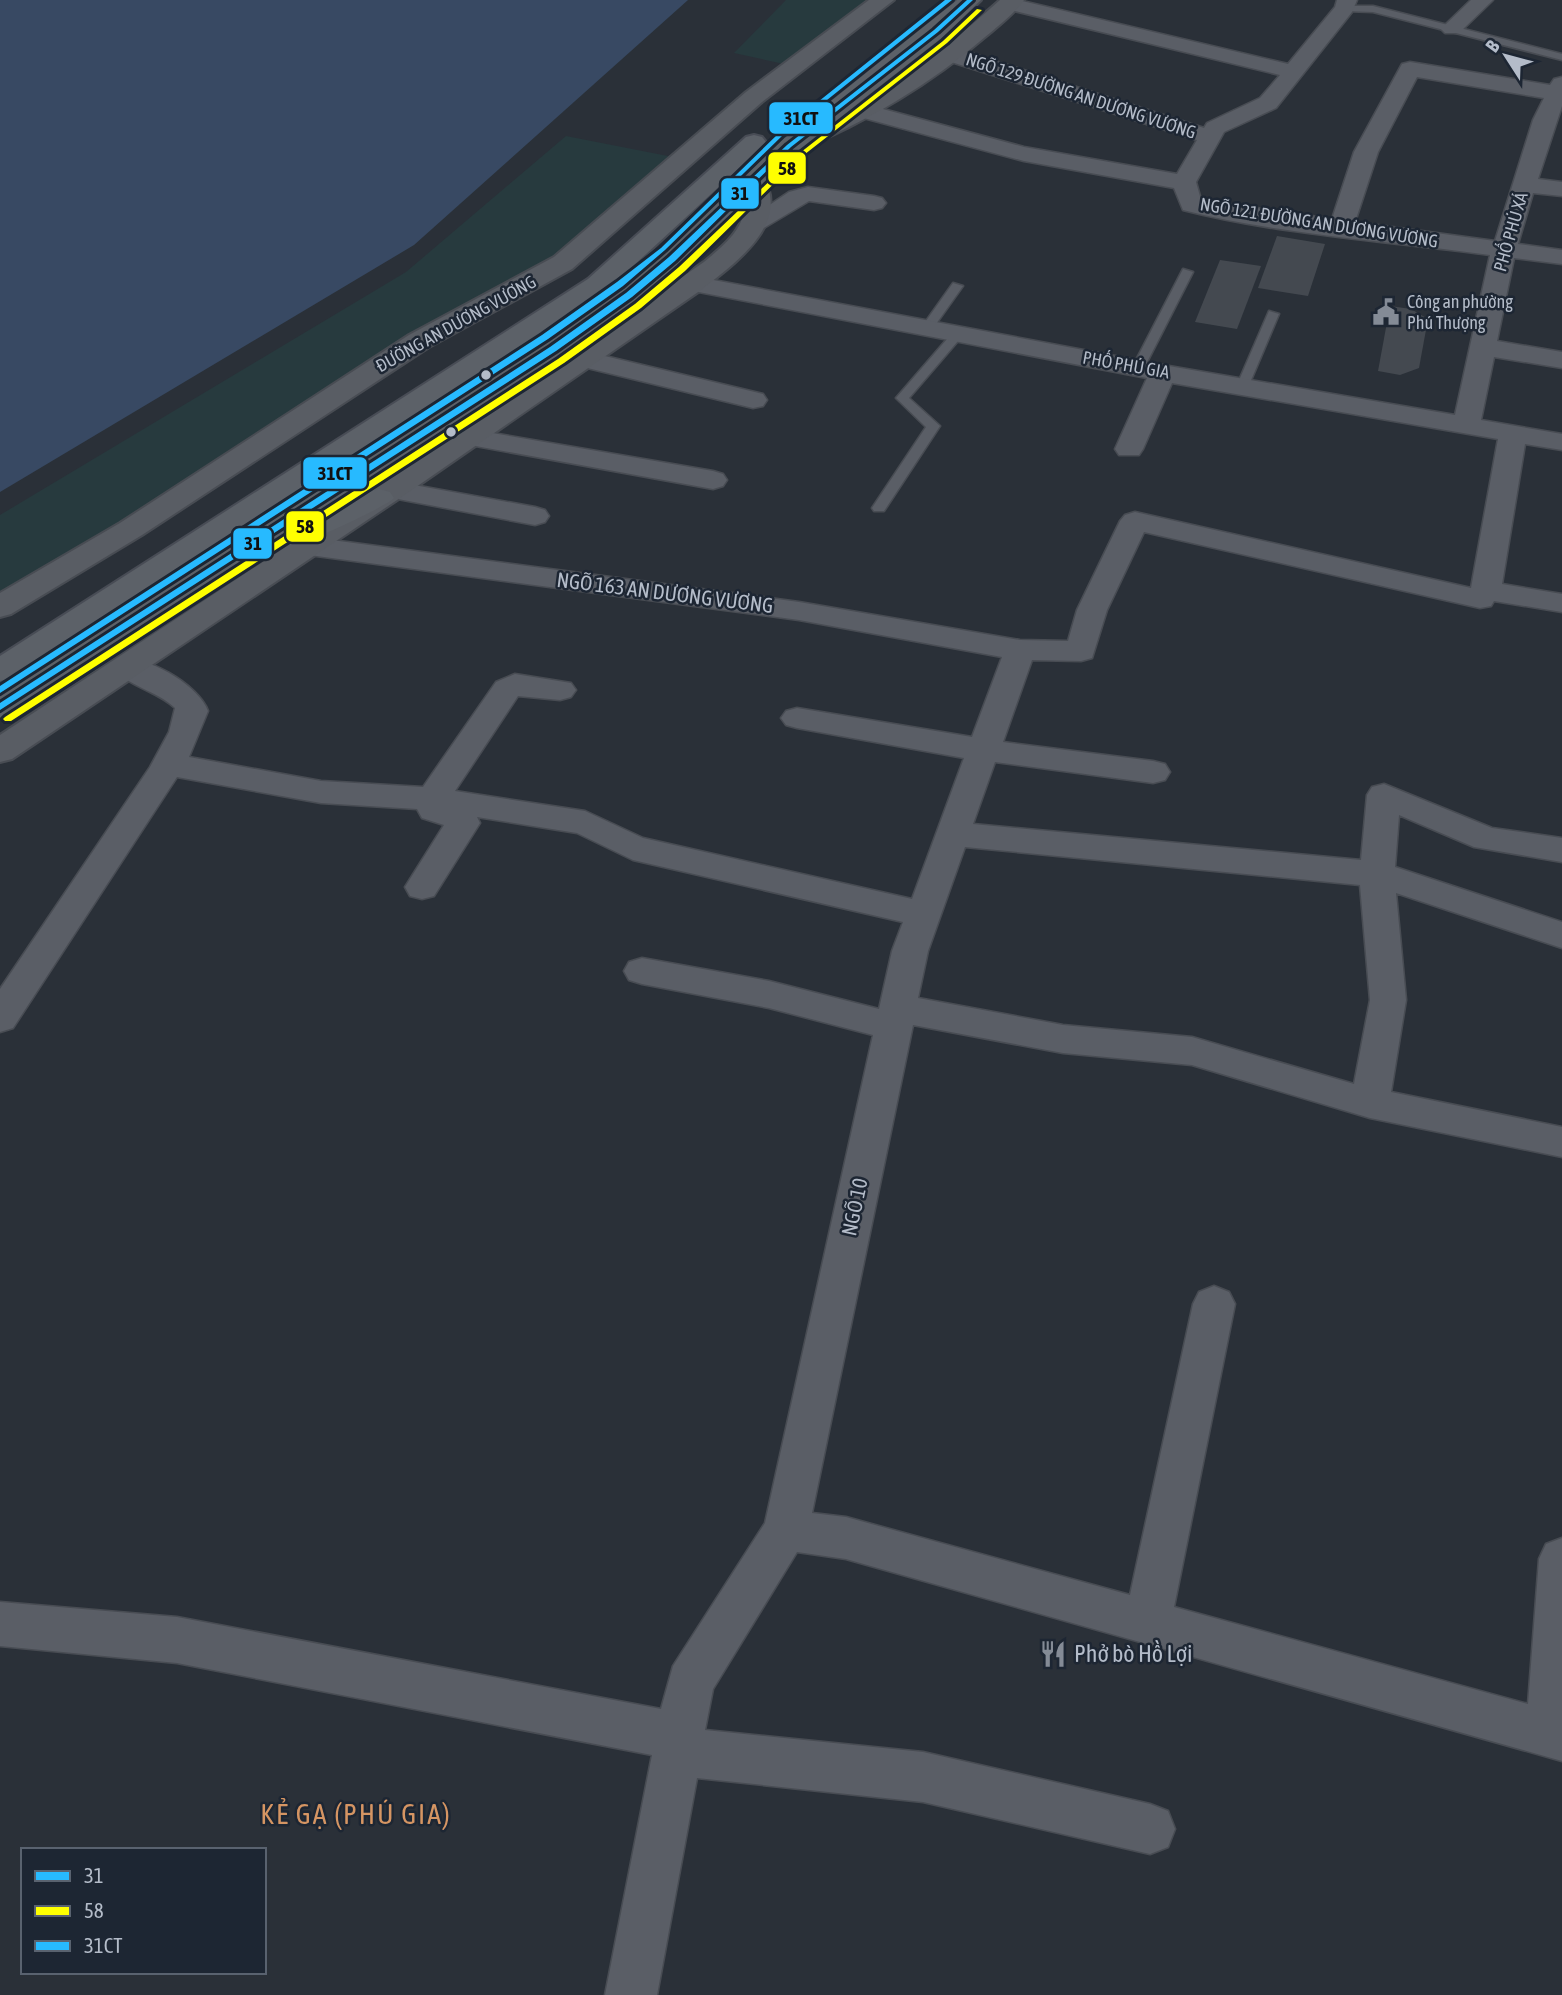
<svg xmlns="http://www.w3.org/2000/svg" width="1562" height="1995" viewBox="0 0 1562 1995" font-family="'Asap Condensed',sans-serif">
<rect width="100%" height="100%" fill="#2a3038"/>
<g fill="#273a3e">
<path d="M786 0H883L793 66 734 53Z"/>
<path d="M566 136 683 159 563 263 0 604V515L406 272Z"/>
</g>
<path fill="#384963" d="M0 0H688L414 245 0 492Z"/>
<g fill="#444950">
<path d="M1277 236 1325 244 1308 296 1258 288Z"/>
<path d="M1220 260 1261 266 1237 329 1195 322Z"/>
<path d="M1390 306 1411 309 1428 319 1419 368 1400 375 1378 371Z"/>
</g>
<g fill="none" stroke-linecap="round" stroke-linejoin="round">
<defs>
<g id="lane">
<path d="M1342 6H1373L1562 54V60L1373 12 1345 11 1342 10Z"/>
<path d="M1183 269 1193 272 1144 368 1134 371 1132 368Z"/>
<path d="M953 283 963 286 931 331H923L921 328Z"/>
<path d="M1269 311 1279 314 1249 385 1238 388 1237 385Z"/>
<path d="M954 331 964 334 909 398 940 426 884 511H874L872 508 926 427 896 398Z"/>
</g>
<g id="street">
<path d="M1001 0H1018L1288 64 1335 7 1337 0H1357L1352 12 1276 108 1224 132 1196 182 1201 200 1332 219 1354 152 1402 64 1410 62 1550 85 1554 79 1562 77V106L1538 179 1562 182V196L1533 193 1518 244 1562 250V264L1514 258 1497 341 1562 352V368L1494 357 1481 420 1562 434V450L1525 444 1502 584 1562 594V612L1494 601 1491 606 1480 608 1144 532 1107 610 1092 658 1081 661 1032 660 1003 742 1153 761 1165 764 1170 772 1165 780 1153 783 995 762 973 824 1361 860 1367 795 1372 787 1384 784 1492 828 1562 838V862L1474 847 1399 815 1395 867 1562 922V948L1396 893 1406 1000 1391 1092 1562 1127V1157L1370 1118 1192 1065 1063 1053 913 1025 812 1513 846 1517 1130 1595 1193 1304 1199 1292 1214 1286 1229 1292 1235 1304 1174 1607 1528 1704 1539 1559 1546 1544 1562 1538V1761L846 1559 797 1552 713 1689 705 1730 923 1752 1150 1804 1168 1811 1175 1829 1168 1847 1150 1854 923 1802 697 1778 657 1995H605L652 1755 177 1663 0 1646V1602L177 1617 661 1709 673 1666 765 1523 873 1035 769 1008 642 984 629 980 624 971 629 962 642 958 769 981 879 1009 892 951 903 922 633 860 577 833 477 817 480 823 434 896 422 899 410 896 405 887 444 825 422 818 417 809 321 803 177 777 13 1028 0 1032V989L150 767 169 732 175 708C158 691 126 686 113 667L118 660C144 653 199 685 208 711L189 757 321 781 423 787 496 682 515 674 571 683 576 690 571 697 560 700 518 696 455 791 585 811 643 838 912 899 964 758 797 728 786 725 781 718 786 711 797 708 972 737 1002 657 799 620 309 555 299 552 294 546 299 540 309 537 799 602 1020 640 1068 641 1077 610 1120 521 1125 515 1135 512 1471 588 1498 439 1172 383 1143 449 1139 455H1119L1115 449 1147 378 683 289 679 284 683 279 692 276 1163 365 1455 415 1490 255C1389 241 1281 235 1183 210L1174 188 1024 161 860 117 857 112 868 105 1024 147 1177 174 1197 140 945 60 942 55 953 49 961 50 1204 128 1207 123 1260 98 1280 75 1002 8 999 4ZM1417 77 1544 98 1533 120 1495 241 1355 222 1378 152ZM965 847 1360 885 1370 1000 1354 1084 1192 1037 1063 1025 918 998 928 951Z"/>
<path d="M1471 0H1493L1459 33H1445L1441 29 1445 25Z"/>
<path d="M808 187 874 196 882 198 886 203 882 208 874 210 809 201 762 229H744L741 224 789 192Z"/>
<path d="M584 351 763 394 767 400 763 406 753 408 575 365 571 359 575 353Z"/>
<path d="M469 429 713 471 723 474 727 480 723 486 713 489 459 443 455 437 459 431Z"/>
<path d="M392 481 535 507 545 510 549 516 545 522 535 525 382 496 378 490 382 484Z"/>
</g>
<g id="secondary">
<path d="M869 0H894L762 102 572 269 429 347 142 535 11 614 0 617V593L120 523 409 335 554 257 746 92Z"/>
<path d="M1000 0H1024C1014 14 998 26 985 37 928 86 866 122 797 151H781L777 146 781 141C863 106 934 60 1000 0Z"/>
<path d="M752 172 761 174C794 222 735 263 701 290L403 496 12 759 0 762V735L381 484 704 262C733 238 755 219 740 179L743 174Z"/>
</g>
<g id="primary">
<path d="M957 0H981L944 36 797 151 681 265 638 301 563 355 328 508 368 492 379 489 390 492 394 498C390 504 325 535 315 537L304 534 301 525 12 715 0 718V692L543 343 620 289 663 253 781 141Z"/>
<path d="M754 135 762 137 766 142 762 147 606 291 12 678 0 681V656L588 279 746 137Z"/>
</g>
</defs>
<use href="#lane" stroke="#484c53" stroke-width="3"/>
<use href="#street" stroke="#484c53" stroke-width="3"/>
<use href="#secondary" stroke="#484c53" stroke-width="4"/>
<use href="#primary" stroke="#484c55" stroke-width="4"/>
<use href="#lane" fill="#5a5e66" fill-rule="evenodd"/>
<use href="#street" fill="#5a5e66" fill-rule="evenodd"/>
<use href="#secondary" fill="#595d64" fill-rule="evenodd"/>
<use href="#primary" fill="#5c6168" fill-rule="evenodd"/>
<defs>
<path id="bus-1" d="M967 0H973L938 32 791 147 675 261 632 297 556 351 0 710V703L550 347 626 293 669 257 787 145 934 30Z"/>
<path id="bus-2" d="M977 9 982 10 947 43 800 158 685 271 641 308 564 363 11 721H5L3 719 5 717 558 359 635 304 679 267 796 156 943 41Z"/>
<path id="bus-3" d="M945 0H952L782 136 665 250 623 286 548 339 0 693V686L542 335 617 282 661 248 778 134Z"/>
</defs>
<use href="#bus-1" stroke="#1d2633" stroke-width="6"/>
<use href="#bus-2" stroke="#1d2633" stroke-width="6"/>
<use href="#bus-3" stroke="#1d2633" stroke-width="6"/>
<use href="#bus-1" fill="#27baff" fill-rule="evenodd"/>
<use href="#bus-2" fill="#ff0" fill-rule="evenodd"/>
<use href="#bus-3" fill="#27baff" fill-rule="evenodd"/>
</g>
<defs>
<symbol id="civic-bare" viewBox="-9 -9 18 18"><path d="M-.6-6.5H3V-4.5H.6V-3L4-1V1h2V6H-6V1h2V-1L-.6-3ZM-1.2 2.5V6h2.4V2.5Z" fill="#848b96" stroke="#1d2633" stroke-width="2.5" paint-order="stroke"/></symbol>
<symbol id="restaurant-bare" viewBox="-9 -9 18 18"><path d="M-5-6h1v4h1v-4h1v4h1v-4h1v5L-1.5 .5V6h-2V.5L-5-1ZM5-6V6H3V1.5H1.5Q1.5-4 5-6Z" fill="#848b96" stroke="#1d2633" stroke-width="2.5" paint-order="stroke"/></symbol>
</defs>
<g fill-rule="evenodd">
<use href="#civic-bare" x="1367" y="293" width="38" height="38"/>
<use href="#restaurant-bare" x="1034" y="1635" width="38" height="38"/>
</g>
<g fill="#b4bcc9" stroke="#1d2633" stroke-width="2.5">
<circle cx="486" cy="375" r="6"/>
<circle cx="451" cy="432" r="6"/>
</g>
<g text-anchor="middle" stroke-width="5" stroke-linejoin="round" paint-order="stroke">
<g font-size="18" fill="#b4bcc9" stroke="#1d2633">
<text transform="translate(1081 96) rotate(18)" y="6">NGÕ 129 ĐƯỜNG AN DƯƠNG VƯƠNG</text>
<text transform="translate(1319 223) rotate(9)" y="6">NGÕ 121 ĐƯỜNG AN DƯƠNG VƯƠNG</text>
<text transform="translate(1511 232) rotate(-74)" y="6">PHỐ PHÚ XÁ</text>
<text transform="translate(456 324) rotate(-29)" y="6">ĐƯỜNG AN DƯƠNG VƯƠNG</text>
<text transform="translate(1126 365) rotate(10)" y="6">PHỐ PHÚ GIA</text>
</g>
<g font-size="18" fill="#b4bcc9" stroke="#1d2633" text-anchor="start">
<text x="1407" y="308">Công an phường<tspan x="1407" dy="21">Phú Thượng</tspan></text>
</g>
<g font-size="21" fill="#b4bcc9" stroke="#1d2633">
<text transform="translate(665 593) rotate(7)" y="7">NGÕ 163 AN DƯƠNG VƯƠNG</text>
<text transform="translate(855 1207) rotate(-78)" y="7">NGÕ 10</text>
</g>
<g font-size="24" fill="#b4bcc9" stroke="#1d2633" text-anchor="start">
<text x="1074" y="1662">Phở bò Hồ Lợi</text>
</g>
<g font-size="28" letter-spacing="2" fill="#d59563" stroke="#1d2633">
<text x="356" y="1824">KẺ GẠ (PHÚ GIA)</text>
</g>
</g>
<g stroke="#1d2633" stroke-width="2.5">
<rect x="768" y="101" width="66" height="34" rx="7" fill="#27baff"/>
<rect x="767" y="151" width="40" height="34" rx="7" fill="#ff0"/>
<rect x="720" y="177" width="40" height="33" rx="7" fill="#27baff"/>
<rect x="302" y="456" width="66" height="34" rx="7" fill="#27baff"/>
<rect x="285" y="510" width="40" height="33" rx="7" fill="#ff0"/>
<rect x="232" y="527" width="41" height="33" rx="7" fill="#27baff"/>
</g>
<g font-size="19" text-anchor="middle" font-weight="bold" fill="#111">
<text x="801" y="125">31CT</text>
<text x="787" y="175">58</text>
<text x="740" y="200">31</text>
<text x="335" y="480">31CT</text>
<text x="305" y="533">58</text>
<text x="253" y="550">31</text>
</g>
<rect x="21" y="1848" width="245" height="126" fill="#1d2633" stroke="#59626f" stroke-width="2"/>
<rect x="35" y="1871" width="35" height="10" fill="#27baff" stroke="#59626f" stroke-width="2"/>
<text x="84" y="1883" font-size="21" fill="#b4bcc9">31</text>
<rect x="35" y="1906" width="35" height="10" fill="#ffff00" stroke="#59626f" stroke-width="2"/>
<text x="84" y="1918" font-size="21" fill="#b4bcc9">58</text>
<rect x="35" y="1941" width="35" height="10" fill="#27baff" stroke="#59626f" stroke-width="2"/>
<text x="84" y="1953" font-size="21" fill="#b4bcc9">31CT</text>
<g transform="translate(1506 56) rotate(306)" stroke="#1d2633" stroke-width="5" paint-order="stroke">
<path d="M0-5L12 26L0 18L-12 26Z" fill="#b4bcc9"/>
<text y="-10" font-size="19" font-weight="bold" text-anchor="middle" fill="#b4bcc9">B</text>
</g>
</svg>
